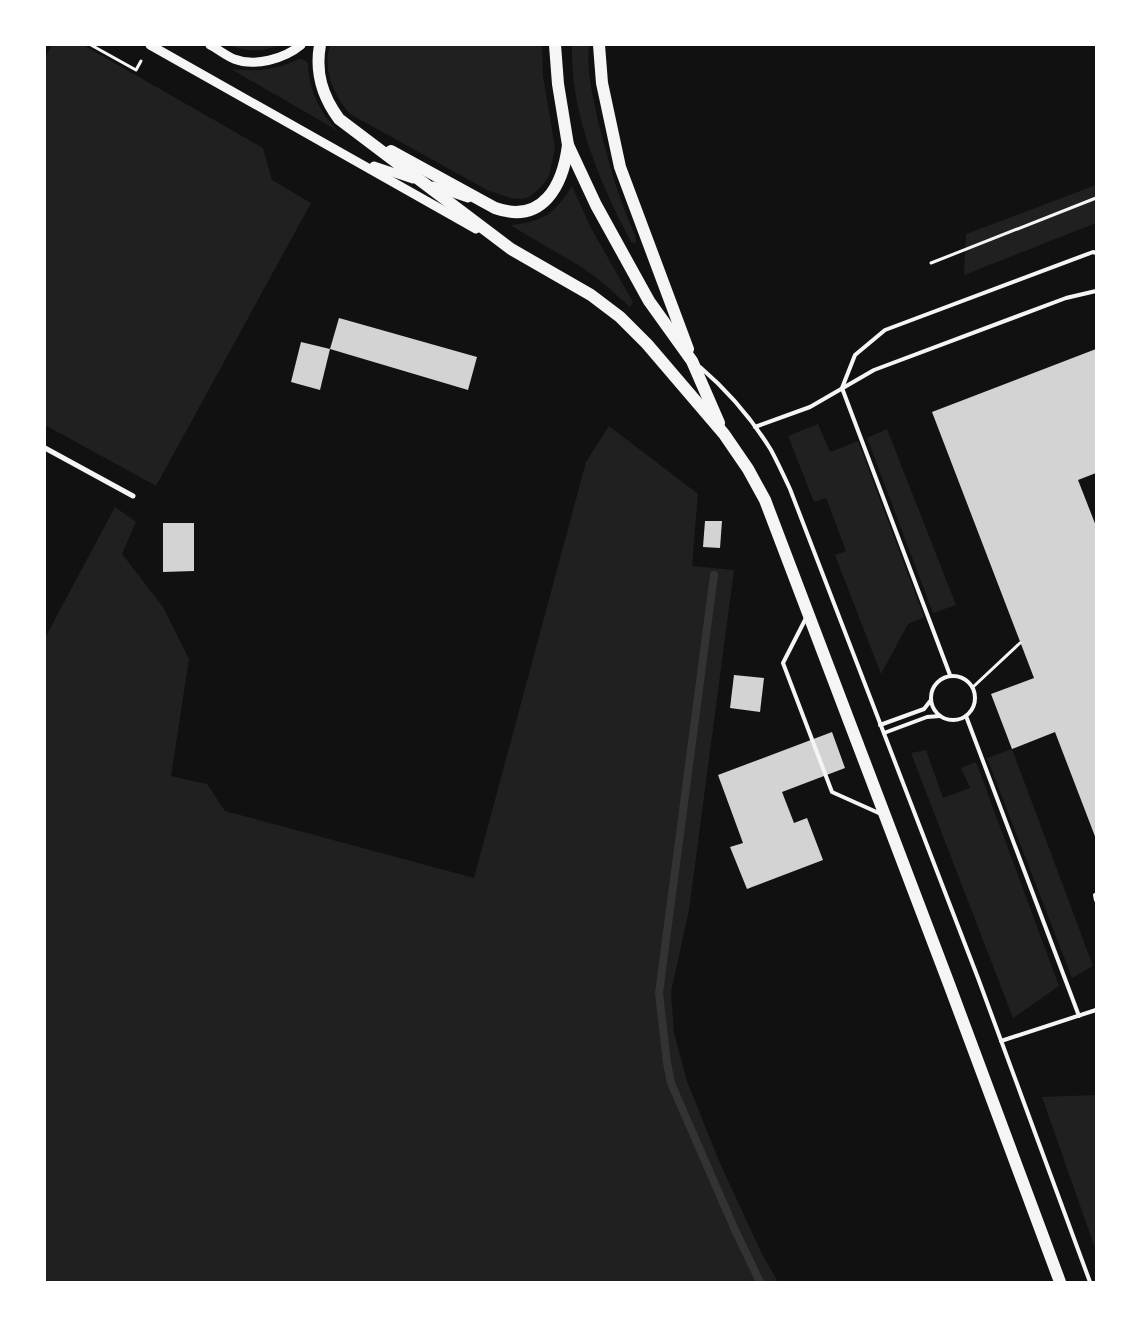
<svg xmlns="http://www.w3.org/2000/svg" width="1141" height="1327" viewBox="0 0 1141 1327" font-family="Roboto,sans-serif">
<rect width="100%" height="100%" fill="#111"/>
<g fill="#202020">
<path d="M52 45H83L263 148 272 180 311 203 156 486 45 425V58Z"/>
<path d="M229 45H280C262 52 247 52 229 45Z"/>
<path d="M330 45H542L543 76 555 148 549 176 541 187 529 197 522 199 511 198 487 190 350 114C334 96 322 69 330 45Z"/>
<path d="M572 45H589C586 71 593 96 598 121 608 160 618 198 635 235L636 242 634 243 631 242C600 183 570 113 572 45Z"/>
<path d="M299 59 305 60 308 63C309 91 319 111 338 131L231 69C256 72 276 70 299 59Z"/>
<path d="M1096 185V223L964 275 966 234Z"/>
<path d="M572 186 591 228 633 302 630 307 602 282 583 268 510 225C542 222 555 214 572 186Z"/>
<path d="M818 424 830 452 858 441 924 617 908 624 881 674 835 555 846 551 826 498 814 502 788 436Z"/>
<path d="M609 426 698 494 692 566 734 570 689 910 671 992 674 1033 687 1081 719 1161 762 1254 778 1282H45V638L115 507 136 522 122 554 163 607 189 659 171 776 207 784 225 811 474 878 586 462Z"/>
<path d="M887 429 956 605 933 613 867 438Z"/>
<path d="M1012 749 1093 966 1072 978 987 758Z"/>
<path d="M926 750 943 798 970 788 961 768 976 762 1059 986 1013 1018 911 753Z"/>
<path d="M1096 1095V1251L1042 1097Z"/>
</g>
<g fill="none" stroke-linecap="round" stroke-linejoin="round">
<path stroke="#333" stroke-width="8" d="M714 575 659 993 667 1063 671 1083 735 1230 760 1282"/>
</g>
<g fill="#d3d3d3">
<path d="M339 318 477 357 468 390 330 349Z"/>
<path d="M301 342 330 349 320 390 291 382Z"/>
<path d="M1096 349V473L1078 480 1096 526V839L1055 732 1012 749 991 694 1034 678 932 412Z"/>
<path d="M705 521H722L720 548 703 547Z"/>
<path d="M163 523H194V571L163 572Z"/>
<path d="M734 675 764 678 760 712 730 708Z"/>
<path d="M832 732 845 768 782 792 794 823 807 818 823 860 747 889 730 847 743 843 718 775Z"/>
</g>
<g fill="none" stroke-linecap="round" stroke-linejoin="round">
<g stroke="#f5f5f5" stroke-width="3">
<path d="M91 45 136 70 141 61"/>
<path d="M931 263 1096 198"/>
<path d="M973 687 1020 643"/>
</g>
<g stroke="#f5f5f5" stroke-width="4">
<path d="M700 367C728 391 752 419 771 450 778 463 784 476 790 489L978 978 1090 1282"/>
<path d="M755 427 810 407 874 370 1066 298 1096 291"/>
<path d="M806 618 783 663 832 792 881 814"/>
<path d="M950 675 842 388 855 355 885 330 1093 252 1096 253"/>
<circle cx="953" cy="698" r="22"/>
<path d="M966 716 1079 1016"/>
<path d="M880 725 924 709 931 700"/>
<path d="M884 733 927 717 940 716"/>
<path d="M1095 895 1096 900"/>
<path d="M1001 1041 1096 1010"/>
</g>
<path stroke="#f5f5f5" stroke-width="5" d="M45 448 133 496"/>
<g stroke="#f5f5f5" stroke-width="9">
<path d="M150 45 476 229"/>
<path d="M210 45C218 49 225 55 234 59 255 67 284 59 301 45"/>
<path d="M374 166 413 179"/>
<path d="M433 186 468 198"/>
</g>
<g stroke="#f5f5f5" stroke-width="12">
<path d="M320 45C315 73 322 96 339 119L511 249 591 295 620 317 647 344 724 434 748 469 765 500 949 984 1060 1282"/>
<path d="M555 45 558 84 568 145 596 205 649 301 692 361 719 423"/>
<path d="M599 45 602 83 620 167 688 349"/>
<path d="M391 151 495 208C543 225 563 185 568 145"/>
</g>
</g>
<rect width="1141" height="1327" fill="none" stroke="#ffffff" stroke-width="92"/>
</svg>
